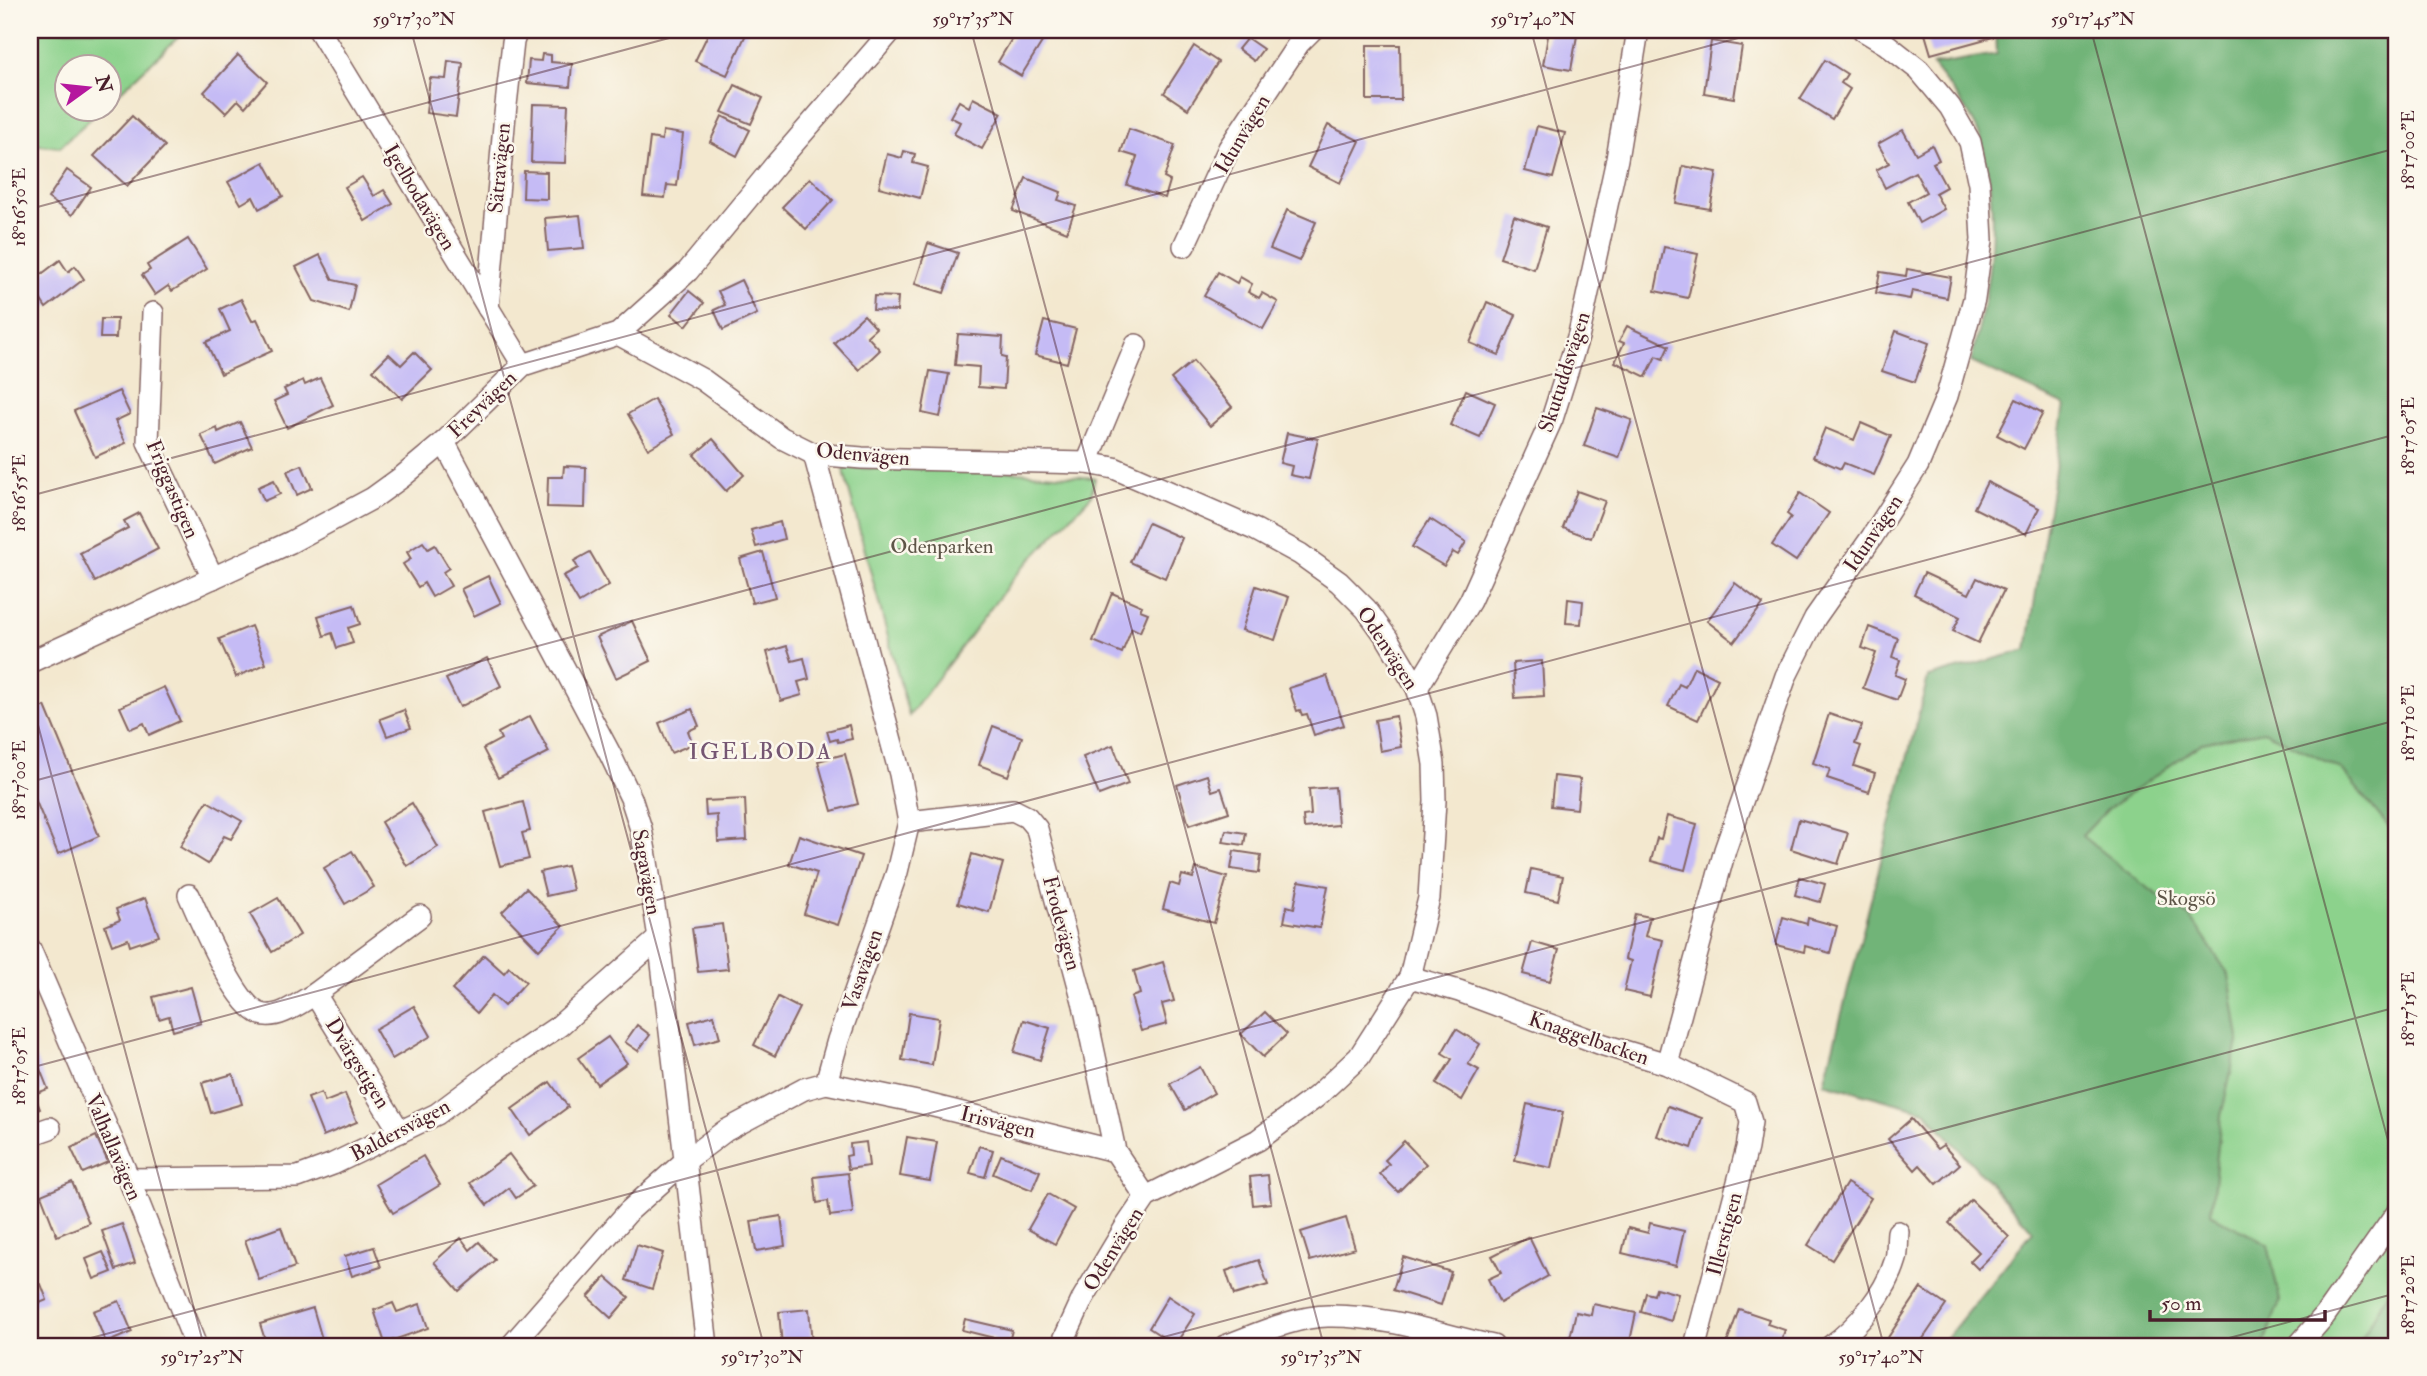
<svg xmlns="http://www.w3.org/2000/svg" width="2427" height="1376" viewBox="0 0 2427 1376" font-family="'IM FELL Double Pica',serif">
<rect width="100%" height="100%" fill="#fbf7ec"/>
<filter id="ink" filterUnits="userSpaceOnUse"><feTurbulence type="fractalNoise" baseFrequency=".0143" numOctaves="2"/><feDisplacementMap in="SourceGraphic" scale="14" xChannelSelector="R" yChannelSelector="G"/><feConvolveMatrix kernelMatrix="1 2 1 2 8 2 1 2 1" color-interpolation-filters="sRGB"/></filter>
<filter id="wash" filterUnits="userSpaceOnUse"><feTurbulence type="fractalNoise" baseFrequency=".00686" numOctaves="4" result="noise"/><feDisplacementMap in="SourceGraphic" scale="28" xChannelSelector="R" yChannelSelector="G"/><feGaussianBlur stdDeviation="1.57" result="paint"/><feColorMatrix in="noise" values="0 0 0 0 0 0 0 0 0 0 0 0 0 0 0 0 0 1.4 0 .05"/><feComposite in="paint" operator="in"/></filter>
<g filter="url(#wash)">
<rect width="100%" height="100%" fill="#f3e8cf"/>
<g fill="#8cd28c" stroke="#6b785c" stroke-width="2">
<path d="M30 30H186L109 102 108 66H66V108L101 109 60 147 30 144Z"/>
<path d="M2397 30V1346H2056L2071 1077 1867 982Z"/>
<path d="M843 468 979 469 1095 478 1091 496 1016 575 909 716Z"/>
</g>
<g fill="#71b478" stroke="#5e6a52" stroke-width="2">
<path d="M1996 30H2397V837L2341 769 2264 731 2202 743 2108 809 2082 836 2141 883 2191 918 2229 975 2239 1038 2221 1116 2211 1214 2268 1245 2280 1301 2263 1346H1940L2033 1231 1925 1111 1824 1083 1928 677 2027 650 2065 405 1971 362C1987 296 2000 230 1986 162 1984 153 1983 143 1980 136 1969 109 1949 87 1932 65L1997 54Z"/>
<path d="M2397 1274V1346H2358Z"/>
</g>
<g id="blocks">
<g fill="#c5bbf5">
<path d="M710 30H748L727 75 695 61Z"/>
<path d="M1017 30H1040L1047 34 1021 76 998 62Z"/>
<path d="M1549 30H1578L1571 70 1543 65Z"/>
<path d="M1939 30H1991L1993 37 1931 54 1925 34Z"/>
<path d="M1247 38 1263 49 1254 61 1238 49Z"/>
<path d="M1711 41 1742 46 1734 98 1704 93Z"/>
<path d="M1367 45H1400L1401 100H1367Z"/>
<path d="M1194 46 1218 62 1188 109 1164 93Z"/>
<path d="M542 54 551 55V62L572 64 570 87 527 83 529 60 541 61Z"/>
<path d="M238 55 267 82 245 107 238 100 226 113 204 92Z"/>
<path d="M1825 60 1847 74 1841 83 1850 89 1832 119 1800 99Z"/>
<path d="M448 61 463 63 456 117 426 113 430 78 446 79Z"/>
<path d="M735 85 763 98 751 124 722 112Z"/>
<path d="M973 98 1002 113 982 149 954 134 960 122 950 117 959 101 969 107Z"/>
<path d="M533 104 568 105 565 163 531 162Z"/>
<path d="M132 116 165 146 127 186 94 156Z"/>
<path d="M722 116 750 130 737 156 710 142Z"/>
<path d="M1328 125 1360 141 1340 183 1308 167Z"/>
<path d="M1537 126 1565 133 1553 178 1525 171Z"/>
<path d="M1129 129 1175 145 1164 178 1170 181 1165 198 1127 185 1137 157 1121 152Z"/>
<path d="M1903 130 1916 154 1932 145 1939 160 1933 163 1946 187 1935 193 1944 209 1919 223 1908 202 1926 192 1915 172 1885 188 1876 170 1889 163 1878 144Z"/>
<path d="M663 131 683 134 677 186 667 185 665 198 643 196 650 138 662 140Z"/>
<path d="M904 151 915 154 913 163 928 167 920 198 879 187 887 154 902 158Z"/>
<path d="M264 162 283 196 259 209 253 197 241 204 228 182Z"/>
<path d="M1683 166 1717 172 1710 209 1676 203Z"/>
<path d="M67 170 91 187 72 215 48 198Z"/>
<path d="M524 171 547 172V199L523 198Z"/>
<path d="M362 177 374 196 384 190 393 204 365 221 345 187Z"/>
<path d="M810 178 833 200 806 229 782 207Z"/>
<path d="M1026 178 1061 192 1058 200 1076 206 1067 232 1013 211Z"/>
<path d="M1287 210 1316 222 1299 261 1270 249Z"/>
<path d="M580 215 584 248 548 251 545 218Z"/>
<path d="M1514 216 1547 227 1534 269 1500 258Z"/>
<path d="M188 239 207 269 172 291 168 286 155 295 142 275 150 270 147 265Z"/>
<path d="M928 243 958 253 944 293 915 284Z"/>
<path d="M1664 247 1698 254 1688 298 1655 291Z"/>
<path d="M320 255 333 280 355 285 349 312 314 301 296 267Z"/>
<path d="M60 260 68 272 75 266 84 279 46 308 30 283Z"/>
<path d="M1907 269 1951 277 1947 298 1912 291 1910 299 1876 293 1880 272 1906 276Z"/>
<path d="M1218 272 1237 283 1240 277 1252 284 1248 292 1259 298 1262 293 1278 302 1263 329 1204 296Z"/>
<path d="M741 280 757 314 723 330 714 310 725 305 718 291Z"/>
<path d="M689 291 704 303 686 326 671 314Z"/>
<path d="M874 296 898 297 897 311 873 310Z"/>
<path d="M241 299 252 321 257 319 272 351 221 374 206 342 230 331 220 309Z"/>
<path d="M1487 302 1516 315 1499 355 1470 343Z"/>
<path d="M864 315 876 328 867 336 880 350 859 370 834 343Z"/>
<path d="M101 319H117L116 338H100Z"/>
<path d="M1044 321 1076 329 1067 363 1035 355Z"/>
<path d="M1627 326 1669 346 1663 359 1656 356 1646 377 1615 362 1624 343 1619 341Z"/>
<path d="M1896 331 1929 343 1915 382 1882 371Z"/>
<path d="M958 334 1003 337 1002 356 1006 357 1004 389 978 387 979 367 955 365Z"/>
<path d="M414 352 432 370 402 399 373 370 389 354 401 365Z"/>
<path d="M1193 361 1232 407 1210 426 1171 379Z"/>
<path d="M930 371 949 374 940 417 922 413Z"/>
<path d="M320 378 333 405 287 428 274 401 287 395 284 389 303 380 305 385Z"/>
<path d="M1466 390 1495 403 1480 438 1450 425Z"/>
<path d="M119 391 130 414 115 421 126 443 95 457 74 411Z"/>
<path d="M654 399 674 434 648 449 628 414Z"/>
<path d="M2016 399 2043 413 2024 449 1997 435Z"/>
<path d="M1597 408 1632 420 1619 458 1584 446Z"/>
<path d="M240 422 252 447 215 464 201 435 217 428 218 432Z"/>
<path d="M1861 423 1891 436 1874 475 1844 463 1841 469 1813 457 1825 428 1854 440Z"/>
<path d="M1287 433 1318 439 1309 479 1290 475 1292 466 1280 463Z"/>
<path d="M713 439 744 475 726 491 694 455Z"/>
<path d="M302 465 312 488 297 495 287 471Z"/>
<path d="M564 466 586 467 585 508 547 507 548 477H563Z"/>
<path d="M274 480 280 494 264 501 258 487Z"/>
<path d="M1987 482 2039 508 2026 534 1974 508Z"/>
<path d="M1577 491 1605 501 1591 538 1563 528Z"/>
<path d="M1800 493 1829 513 1796 561 1772 545 1791 517 1787 514Z"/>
<path d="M139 513 158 549 95 582 80 553 128 528 124 521Z"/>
<path d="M1430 519 1466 542 1458 555 1453 552 1444 566 1412 547Z"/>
<path d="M780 522 784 539 756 547 751 530Z"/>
<path d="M1148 523 1182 538 1165 578 1130 562Z"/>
<path d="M423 542 428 549 435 545 449 568 443 572 451 586 432 597 424 583 418 587 403 564 411 559 407 552Z"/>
<path d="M590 552 609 585 579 603 563 576 578 568 574 561Z"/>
<path d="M763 552 775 597 752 603 740 559Z"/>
<path d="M1924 573 1969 594 1977 578 2004 590 1978 643 1953 631 1960 617 1914 594Z"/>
<path d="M488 576 501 603 474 616 461 589Z"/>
<path d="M1735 583 1763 604 1734 642 1707 621Z"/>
<path d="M1256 586 1289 597 1275 640 1242 630Z"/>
<path d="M1112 593 1142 606 1140 610 1148 613 1140 632 1132 628 1122 653 1093 641Z"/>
<path d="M1568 599 1583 601 1581 624 1566 623Z"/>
<path d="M354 605 360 624 348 628 353 643 337 648 332 633 324 636 318 616Z"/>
<path d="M632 621 651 661 616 678 597 637Z"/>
<path d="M251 626 266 664 236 677 219 639Z"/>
<path d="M1869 627 1898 638 1892 657 1900 660 1895 675 1905 679 1897 700 1863 688 1876 653 1862 648Z"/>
<path d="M787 646 792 661 804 658 809 679 798 682 802 695 781 701 767 652Z"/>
<path d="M487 658 501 686 460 707 446 679Z"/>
<path d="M1542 661 1544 696 1515 698 1513 663Z"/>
<path d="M1694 667 1718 679 1698 720 1668 706 1679 684 1685 687Z"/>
<path d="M1327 676 1344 725 1314 735 1307 714 1302 715 1300 710 1297 711 1289 688Z"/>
<path d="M164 687 180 721 149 735 144 723 130 729 120 707Z"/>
<path d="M45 706 99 836 58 854 30 787V713Z"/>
<path d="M692 709 699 726 688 731 693 744 671 753 659 723Z"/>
<path d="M404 710 411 728 387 736 380 719Z"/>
<path d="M1829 714 1862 725 1855 744 1861 746 1854 766 1875 773 1869 792 1827 778 1830 769 1813 763Z"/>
<path d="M530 716 549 752 498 778 483 749 501 739 498 733Z"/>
<path d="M1396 716 1401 747 1380 751 1375 720Z"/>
<path d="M849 725 852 739 838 742 837 739 830 741 827 731Z"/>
<path d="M993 726 1022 737 1008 776 979 765Z"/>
<path d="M1113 745 1128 784 1099 795 1083 757Z"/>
<path d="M845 754 858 804 832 811 818 761Z"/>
<path d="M1207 775 1212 791 1221 788 1229 812 1189 825 1177 785Z"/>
<path d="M1554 776 1580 779 1577 809 1551 806Z"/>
<path d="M1335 787 1338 825 1304 828 1303 816 1311 815 1309 789Z"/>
<path d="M745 799 747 840 718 842 717 815 706 816 705 801Z"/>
<path d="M207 801 242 821 231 839 224 836 208 864 180 847Z"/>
<path d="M523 802 530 831 522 833 529 859 500 866 485 812Z"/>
<path d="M412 803 438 847 407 866 381 822Z"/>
<path d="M1667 816 1697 824 1685 870 1651 861 1657 838 1661 839Z"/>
<path d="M1799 819 1848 833 1838 864 1791 849Z"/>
<path d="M1226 830 1246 833 1244 845 1223 842Z"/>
<path d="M799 835 861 856 838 925 804 914 817 873 789 864Z"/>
<path d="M352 851 374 887 345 904 324 868Z"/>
<path d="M1234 851 1261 855 1259 873 1231 869Z"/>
<path d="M972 854 1003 863 989 912 958 903Z"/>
<path d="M567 866 573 890 546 896 540 872Z"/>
<path d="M1196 868 1227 877 1214 923 1163 909 1170 883 1179 886 1182 875 1193 878Z"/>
<path d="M1531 869 1563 876 1558 900 1526 893Z"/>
<path d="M1800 877 1825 884 1820 902 1795 895Z"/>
<path d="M1299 881 1328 886 1320 928 1284 922 1287 906 1294 908Z"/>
<path d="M526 888 563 926 539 950 502 912Z"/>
<path d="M145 898 159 936 130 946 128 939 112 945 105 926 120 920 116 909Z"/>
<path d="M278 898 300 935 272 952 250 914Z"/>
<path d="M1635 914 1650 917 1645 936 1663 940 1650 997 1624 991 1631 961 1625 959Z"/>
<path d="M1783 917 1807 924 1808 918 1837 926 1830 953 1805 946 1804 952 1776 945Z"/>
<path d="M722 924 728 969 698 972 692 928Z"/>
<path d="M1532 942 1559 950 1550 981 1523 974Z"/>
<path d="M484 955 504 973 509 967 526 982 504 1006 492 995 477 1013 452 990Z"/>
<path d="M1163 962 1174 1001 1162 1004 1167 1024 1141 1031 1131 997 1140 994 1134 971Z"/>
<path d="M191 987 201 1023 173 1031 169 1016 159 1019 153 997Z"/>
<path d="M778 997 799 1008 775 1056 754 1045Z"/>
<path d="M414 1006 431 1036 392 1059 375 1029Z"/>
<path d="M1265 1012 1287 1034 1263 1057 1241 1034Z"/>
<path d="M909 1013 939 1018 932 1065 902 1060Z"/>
<path d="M714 1015 720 1038 695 1045 689 1022Z"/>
<path d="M1024 1020 1050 1028 1040 1060 1014 1052Z"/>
<path d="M637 1025 650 1035 638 1051 625 1042Z"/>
<path d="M1456 1029 1480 1044 1468 1064 1479 1070 1462 1100 1436 1084 1452 1059 1442 1053Z"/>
<path d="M608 1037 627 1063 597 1084 578 1058Z"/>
<path d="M36 1059 48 1089 34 1094 40 1109 30 1113V1062Z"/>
<path d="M1200 1067 1214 1093 1185 1110 1170 1084Z"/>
<path d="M233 1074 242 1104 211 1113 202 1083Z"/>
<path d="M550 1082 568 1107 530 1135 512 1109Z"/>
<path d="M321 1093 325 1102 345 1094 357 1122 323 1136 308 1098Z"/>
<path d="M1527 1104 1563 1112 1551 1168 1515 1160Z"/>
<path d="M1668 1106 1702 1118 1692 1148 1657 1136Z"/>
<path d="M1911 1119 1937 1149 1943 1145 1960 1164 1937 1184 1920 1165 1915 1170 1888 1139Z"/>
<path d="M96 1136 108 1162 83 1173 71 1148Z"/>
<path d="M907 1137 937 1142 930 1181 900 1176Z"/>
<path d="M1404 1141 1426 1164 1398 1192 1380 1174 1389 1164 1385 1160Z"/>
<path d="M866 1142 869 1166 848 1169 846 1156 851 1155 850 1144Z"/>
<path d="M979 1146 993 1150 985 1177 970 1173Z"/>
<path d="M509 1154 533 1186 516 1198 509 1188 487 1205 470 1183Z"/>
<path d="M1001 1155 1040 1171 1032 1190 993 1174Z"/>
<path d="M423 1156 440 1185 393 1213 376 1184Z"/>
<path d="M848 1173 853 1213 830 1216 828 1201 817 1203 814 1177Z"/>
<path d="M1268 1175 1271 1203 1253 1205 1250 1177Z"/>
<path d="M72 1182 89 1223 57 1236 41 1195Z"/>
<path d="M1847 1183 1871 1198 1832 1260 1808 1245Z"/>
<path d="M1048 1194 1074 1209 1055 1244 1028 1229Z"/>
<path d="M1971 1200 2009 1237 1978 1269 1970 1261 1979 1252 1949 1223Z"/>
<path d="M781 1216 785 1246 756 1251 751 1221Z"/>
<path d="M1346 1218 1355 1248 1310 1261 1301 1232Z"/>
<path d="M1650 1223 1684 1231 1676 1266 1622 1253 1628 1228 1648 1233Z"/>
<path d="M122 1224 135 1263 116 1270 102 1231Z"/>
<path d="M281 1227 295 1267 259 1280 245 1240Z"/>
<path d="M1529 1237 1548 1276 1500 1303 1488 1279 1501 1273 1492 1256Z"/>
<path d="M461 1238 470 1250 479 1242 495 1260 459 1291 434 1262Z"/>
<path d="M637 1245 663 1253 652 1289 626 1280Z"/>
<path d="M374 1247 381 1267 352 1276 345 1256Z"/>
<path d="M103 1252 112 1272 94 1279 86 1259Z"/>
<path d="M1403 1257 1451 1272 1441 1305 1393 1290Z"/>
<path d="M1259 1260 1268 1285 1234 1295 1226 1271Z"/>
<path d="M606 1277 629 1297 611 1318 588 1297Z"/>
<path d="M41 1284 47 1300 30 1307V1288Z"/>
<path d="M1656 1288 1678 1294 1671 1321 1641 1312 1646 1293 1654 1295Z"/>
<path d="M1921 1288 1946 1305 1918 1346H1898L1887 1339Z"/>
<path d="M1168 1296 1195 1314 1175 1345 1149 1328Z"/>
<path d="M119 1301 132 1332 106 1343 93 1311Z"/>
<path d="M393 1303 397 1312 420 1304 428 1328 385 1343 374 1310Z"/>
<path d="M1593 1304 1636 1313 1629 1346 1602 1344V1346H1568L1576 1312 1591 1315Z"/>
<path d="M313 1308 324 1346H267L260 1324Z"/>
<path d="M809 1309 812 1344 782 1346 779 1312Z"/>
<path d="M1739 1309 1769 1319 1767 1324 1785 1330 1779 1346H1726Z"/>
<path d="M965 1319 1012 1330 1008 1346H992L994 1338 962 1330Z"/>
</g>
</g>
</g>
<g filter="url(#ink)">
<use href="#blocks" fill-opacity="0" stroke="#856564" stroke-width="2"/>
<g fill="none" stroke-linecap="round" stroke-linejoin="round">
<defs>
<g id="street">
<path d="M319 30 523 365"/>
<path d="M1184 246 1229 148 1299 43 1312 30"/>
<path d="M488 308 505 114 513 42 517 30"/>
<path d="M153 313 148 442 213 578"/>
<path d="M618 334 703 380 782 438 814 454 862 458 1087 463 1114 468 1256 530 1300 554 1339 582 1366 609 1387 638 1417 688 1426 716 1434 764 1435 801 1429 898 1410 977 1359 1057 1316 1097 1258 1140 1146 1197 1125 1228 1083 1298 1061 1346"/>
<path d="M444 442 610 754 631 798 641 829 647 862 659 938 707 1346"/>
<path d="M1087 463 1136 345"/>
<path d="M30 662 291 542 373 498 402 477 444 442 523 365 618 334 688 271 776 164 892 30"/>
<path d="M1417 688 1470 601 1552 419 1579 334 1617 159 1638 30"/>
<path d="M909 822 1013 810 1027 817 1037 829 1084 1005 1115 1151"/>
<path d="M189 895C200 920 236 1006 261 1014 278 1020 301 1002 315 994"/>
<path d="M30 949 129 1179 196 1346"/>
<path d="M1410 977 1459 991 1604 1045 1667 1064 1745 1102 1751 1122 1747 1148 1695 1346"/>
<path d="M1667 1064 1725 850 1786 676 1815 618 1872 537 1918 465 1947 396 1974 299 1982 240 1979 184 1970 142 1950 107 1919 70 1886 44 1863 30"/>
<path d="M826 1083 922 1103 1115 1151 1146 1197"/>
<path d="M400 1132 315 994 420 916"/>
<path d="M30 1135 50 1128"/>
<path d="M129 1179 298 1177 333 1164 437 1114 516 1055 559 1026 659 938"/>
<path d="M511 1346 629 1211 684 1162 725 1131 804 1089 826 1083 838 1040 897 872 909 822 900 774 814 454"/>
<path d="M1225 1346C1255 1335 1296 1316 1328 1316 1384 1315 1439 1334 1493 1346"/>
<path d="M1831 1346C1859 1326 1886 1293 1896 1259 1898 1251 1897 1241 1898 1232"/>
<path d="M2298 1346 2325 1315 2397 1213"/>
</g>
</defs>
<use href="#street" stroke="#856564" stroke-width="24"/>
<use href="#street" stroke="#fff" stroke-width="21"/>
</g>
</g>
<path fill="none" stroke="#4a1f2b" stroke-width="2" stroke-opacity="0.45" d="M411 30 764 1346M971 30 1324 1346M1531 30 1884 1346M2091 30 2397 1174M30 209 699 30M30 496 1768 30M30 695 204 1346M30 782 2397 148M30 1068 2397 434M61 1346 2397 720M1130 1346 2397 1007M2199 1346 2397 1293"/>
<g text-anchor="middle" stroke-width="5" stroke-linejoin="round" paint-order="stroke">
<g font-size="21" fill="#4a1f2b" stroke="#fbf7ec">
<text transform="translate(1242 134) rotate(-59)" y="7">Idunvägen</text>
<text transform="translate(499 168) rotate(-85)" y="7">Sätravägen</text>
<text transform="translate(420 197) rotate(59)" y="7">Igelbodavägen</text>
<text transform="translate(1564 372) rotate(-72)" y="7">Skutuddsvägen</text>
<text transform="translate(482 404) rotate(-44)" y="7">Freyvägen</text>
<text transform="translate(863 454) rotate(5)" y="7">Odenvägen</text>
<text transform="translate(173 489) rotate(67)" y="7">Friggastigen</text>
<text transform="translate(1873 533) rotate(-56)" y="7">Idunvägen</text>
<text transform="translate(1388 648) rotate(57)" y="7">Odenvägen</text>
<text transform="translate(647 872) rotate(80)" y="7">Sagavägen</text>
<text transform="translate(1062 923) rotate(75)" y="7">Frodevägen</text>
<text transform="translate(862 970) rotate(-71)" y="7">Vasavägen</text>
<text transform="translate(1589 1038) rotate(19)" y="7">Knaggelbacken</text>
<text transform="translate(358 1063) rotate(58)" y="7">Dvärgstigen</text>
<text transform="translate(998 1122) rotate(14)" y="7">Irisvägen</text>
<text transform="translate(400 1130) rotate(-28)" y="7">Baldersvägen</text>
<text transform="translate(114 1147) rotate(67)" y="7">Valhallavägen</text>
<text transform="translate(1724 1234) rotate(-75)" y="7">Illerstigen</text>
<text transform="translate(1113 1249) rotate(-58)" y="7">Odenvägen</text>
</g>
<g font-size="21" fill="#5e5548" stroke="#fbf7ec">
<text x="942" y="553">Odenparken</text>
<text x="2186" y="905">Skogsö</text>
</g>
<g font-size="23" letter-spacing="2" fill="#755672" stroke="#fbf7ec">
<text x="761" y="759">IGELBODA</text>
</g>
</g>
<rect width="2427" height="1376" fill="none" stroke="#fbf7ec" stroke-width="77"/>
<g transform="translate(88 88) rotate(75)"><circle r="33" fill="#fbf7ec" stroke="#b4a19f" stroke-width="2"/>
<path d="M0-5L12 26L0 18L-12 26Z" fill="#b5179e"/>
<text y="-10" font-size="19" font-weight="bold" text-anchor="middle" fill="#4a1f2b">N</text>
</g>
<path d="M2150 1310v10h175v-10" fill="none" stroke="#4a1f2b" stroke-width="3.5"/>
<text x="2161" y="1310" font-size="21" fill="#4a1f2b" stroke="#fbf7ec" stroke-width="5" paint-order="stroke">50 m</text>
<rect x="38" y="38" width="2350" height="1300" fill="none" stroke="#4a1f2b" stroke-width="2.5"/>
<g font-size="18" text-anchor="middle" fill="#4a1f2b">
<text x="414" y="25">59°17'30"N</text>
<text x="973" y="25">59°17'35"N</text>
<text x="1533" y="25">59°17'40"N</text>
<text x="2093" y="25">59°17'45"N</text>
<text transform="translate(2408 150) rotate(-90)" y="6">18°17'00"E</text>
<text transform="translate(19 207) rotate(-90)" y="6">18°16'50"E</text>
<text transform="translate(2408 436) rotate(-90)" y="6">18°17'05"E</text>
<text transform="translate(19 493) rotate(-90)" y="6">18°16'55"E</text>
<text transform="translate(2408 723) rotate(-90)" y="6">18°17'10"E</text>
<text transform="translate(19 780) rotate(-90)" y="6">18°17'00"E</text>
<text transform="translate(2408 1009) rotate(-90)" y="6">18°17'15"E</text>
<text transform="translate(19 1066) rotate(-90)" y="6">18°17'05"E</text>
<text transform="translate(2408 1295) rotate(-90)" y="6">18°17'20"E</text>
<text x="202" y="1363">59°17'25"N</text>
<text x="762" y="1363">59°17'30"N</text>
<text x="1321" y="1363">59°17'35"N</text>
<text x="1881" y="1363">59°17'40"N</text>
</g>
</svg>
